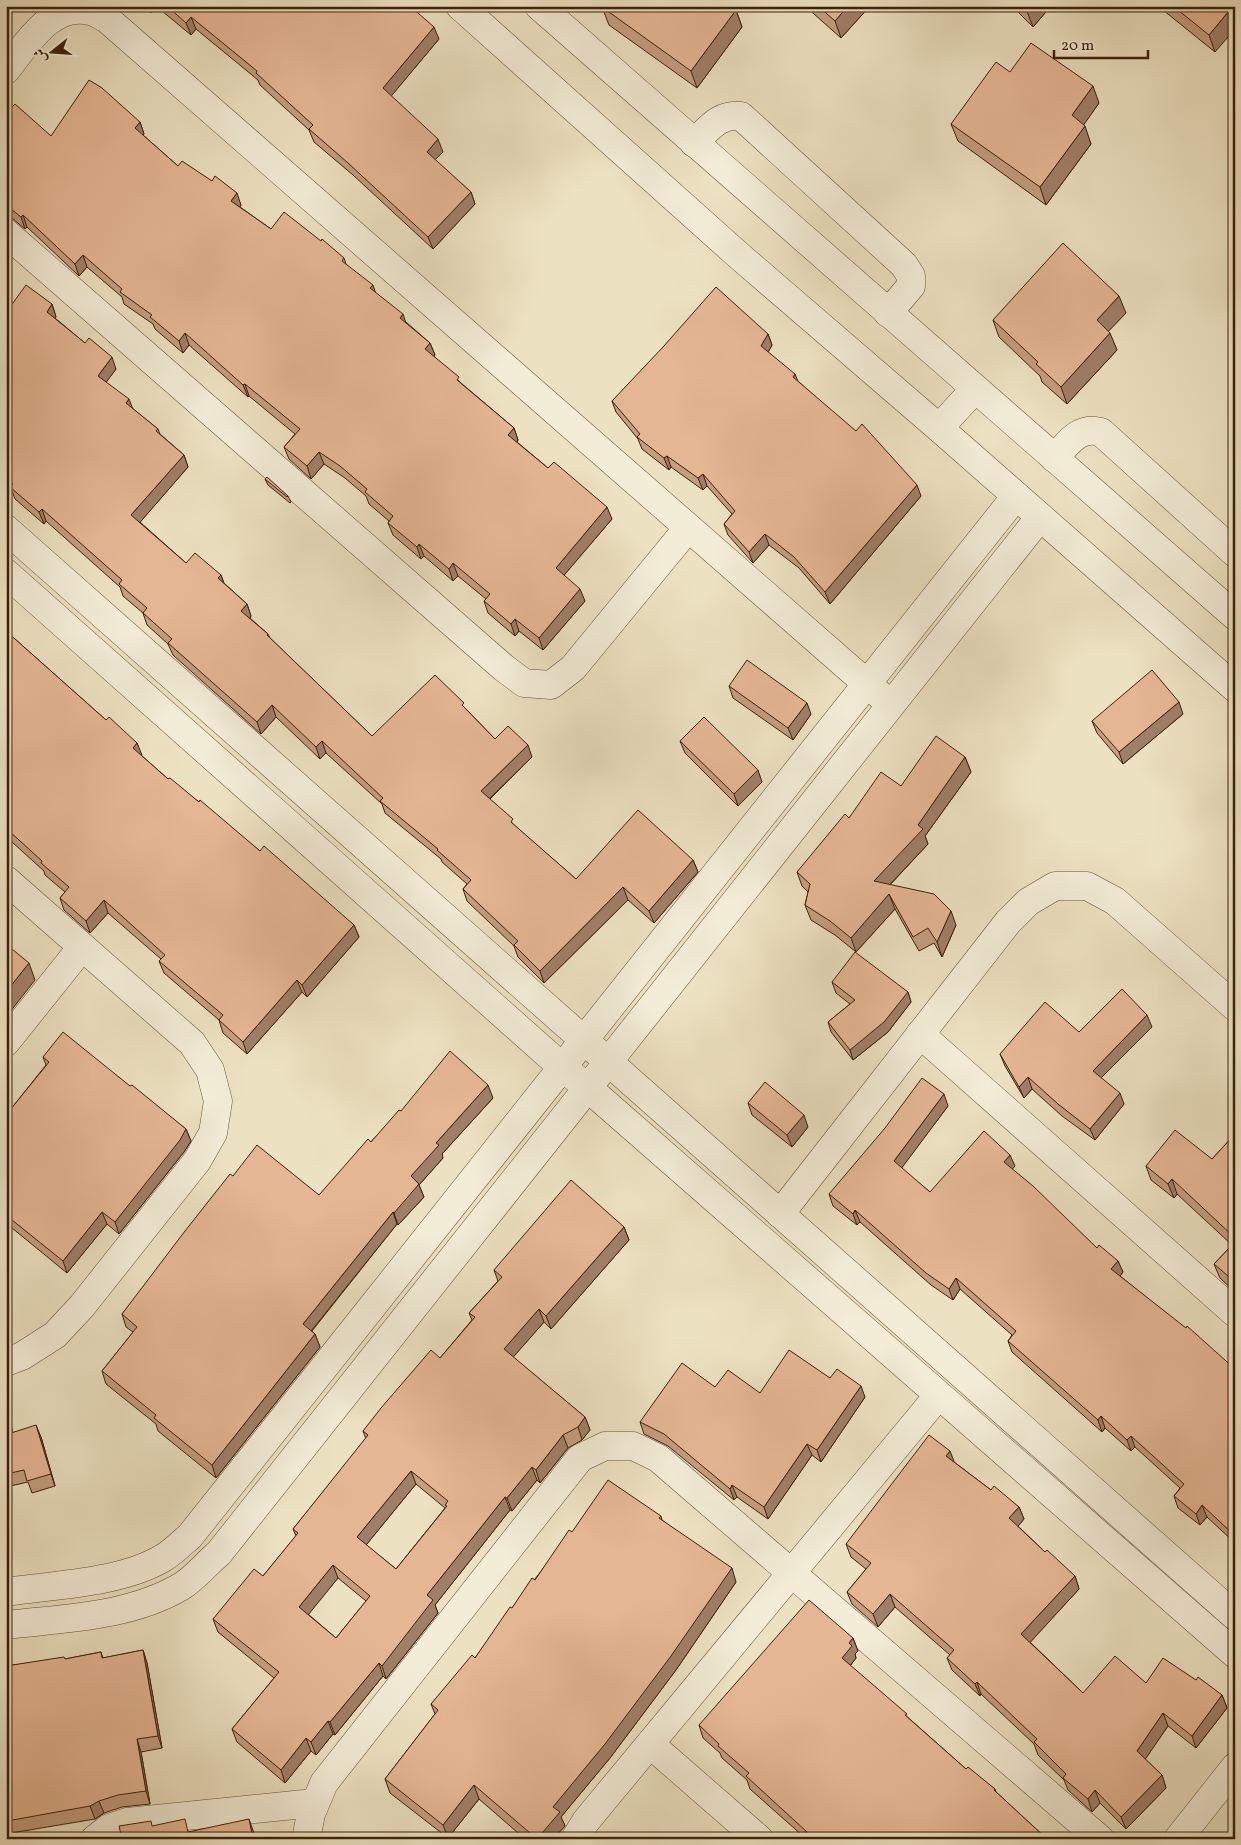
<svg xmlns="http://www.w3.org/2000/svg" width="1241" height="1845" viewBox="0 0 1241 1845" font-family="Vollkorn,Amiri,serif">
<rect width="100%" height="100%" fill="#ece1c1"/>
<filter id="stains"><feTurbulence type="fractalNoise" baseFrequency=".004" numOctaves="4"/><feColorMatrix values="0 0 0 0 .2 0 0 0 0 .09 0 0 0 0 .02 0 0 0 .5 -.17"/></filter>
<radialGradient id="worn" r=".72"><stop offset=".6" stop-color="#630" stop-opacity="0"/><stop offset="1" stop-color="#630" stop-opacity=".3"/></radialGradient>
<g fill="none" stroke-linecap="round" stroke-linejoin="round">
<defs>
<g id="minor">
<path d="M460 6 737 254 939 428 1235 688"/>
<path d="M539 6 1235 616"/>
<path d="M6 70C27 44 51 2 90 11 96 12 102 17 107 19L881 696"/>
<path d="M694 143C710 128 718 114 741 116L904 265 911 276V286L888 313"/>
<path d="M6 233 504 668 524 683 551 685 573 668 688 528"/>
<path d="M939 428 975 389"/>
<path d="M1054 458C1069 443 1078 426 1101 432L1235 553"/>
<path d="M6 529 1235 1616"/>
<path d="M6 573 562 1067 588 1088 1235 1654"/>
<path d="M6 880 192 1043 210 1070 218 1101 213 1133 197 1161 82 1306 55 1335 22 1356 6 1362"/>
<path d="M920 1034 1235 1313"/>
<path d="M6 1042 82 947"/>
<path d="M780 1214 1008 922 1028 902 1055 886H1087L1115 901 1235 1007"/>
<path d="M6 1592C55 1585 121 1583 163 1558 173 1552 182 1543 190 1536L1016 496"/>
<path d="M6 1625C65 1618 130 1617 182 1586 195 1578 207 1563 219 1553L1040 517"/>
<path d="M650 1744 759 1839"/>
<path d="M95 1839 109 1828 127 1822 314 1803"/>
<path d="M306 1839 311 1814 324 1783 580 1458 605 1446H633L658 1458 1100 1839"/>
<path d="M575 1839 586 1821 938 1396"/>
<path d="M1178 1839 1235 1767"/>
</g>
</defs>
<use href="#minor" stroke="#685039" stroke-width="29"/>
<use href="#minor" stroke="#f3ecd7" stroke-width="28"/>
</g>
<g fill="#c59d7f" stroke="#3c200c" fill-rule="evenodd">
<path d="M143 6H410L439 39 391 96 443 152 435 160 471 192 475 204 433 249 353 175 314 142 309 130 260 85 258 80 196 29 191 35 156 6 151 13Z"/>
<path d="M603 6H736L734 9 736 10 742 27 697 88 609 25 602 7Z"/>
<path d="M805 6H870L841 38Z"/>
<path d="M1012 6H1051L1033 27Z"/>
<path d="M1158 6H1235L1215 52Z"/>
<path d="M1010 72 1099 103 1083 125 1091 144 1046 205 958 141 951 124Z"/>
<path d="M6 113 51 136 140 122 144 134 143 135 178 166 241 205 240 207 271 229 344 258 346 264 406 322 430 343 435 355 434 356 461 383 514 428 518 440 517 442 548 468 612 519 564 575 585 601 543 650 519 631 515 636 488 613 484 601 486 599 458 576 453 581 424 556 421 559 393 535 388 523 389 521 369 504 366 496 345 478 324 464 311 479 289 459 284 447 295 434 249 396 248 397 189 345 183 353 155 329 153 324 124 304 122 297 87 267 79 276 27 227 25 229 6 213Z"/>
<path d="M6 304 10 307 52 304 56 317 55 318 116 369 106 382 133 409 158 429 160 434 184 455 188 467 140 522 186 563 221 575 224 583 247 604 251 616 250 618 268 634 270 638 372 736 466 709 495 739 532 757 490 799 515 826 576 879 693 860 698 872 654 923 628 900 544 983 518 957 514 946 467 901 463 889 467 884 442 862 441 859 385 813 382 804 326 753 320 759 276 717 261 734 173 655 168 644 147 625 143 613 123 596 120 587 46 521 44 524 15 499 12 491 6 487V373L8 371 6 370Z"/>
<path d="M1126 313 1108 331 1117 350 1067 404 1042 382 1040 376 999 337 993 320Z"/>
<path d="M768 334 772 345 768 352 798 381 921 496 830 604 799 568 769 545 753 563 728 535 724 524 732 514 707 486 703 490 671 467 669 470 642 449 638 439 616 412 612 401Z"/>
<path d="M265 479 288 496 291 502 290 503 268 485Z"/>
<path d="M6 631 106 720 137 743 141 755 168 779 199 802 260 851 354 925 359 937 307 997 302 992 247 1054 223 1033 219 1020 164 973 159 961 161 959 108 913 90 933 64 910 60 898 65 892 45 875 44 871 12 842 8 830 6 828Z"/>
<path d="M729 686 811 714 793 740 733 698Z"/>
<path d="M1183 714 1123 764 1097 733 1092 721Z"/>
<path d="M680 741 762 782 738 806 685 753Z"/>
<path d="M965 757 971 772 925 836 928 844 890 885 956 925 942 957 934 943 919 951 895 909 856 952 835 935 811 920 805 905 808 892 802 886 797 872 849 818 901 786Z"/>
<path d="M832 982 908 992 911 1002 888 1032 853 1060 831 1032 828 1022 850 1004 836 993Z"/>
<path d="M1152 1027 1101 1078 1124 1104 1095 1140 1062 1116 1032 1089 1024 1098 1005 1066 1000 1054 1079 1032Z"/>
<path d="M43 1057 130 1086 186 1129 191 1141 184 1152 119 1234 107 1224 67 1273 12 1228 8 1233 6 1231V1115L46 1065Z"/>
<path d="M493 1098 442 1154 443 1158 419 1185 424 1197 398 1225 397 1224 312 1331 315 1334 320 1347 216 1478 158 1431 156 1424 106 1384 102 1371 133 1332 126 1327 122 1314 233 1176 319 1195 401 1111Z"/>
<path d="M748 1103 808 1127 792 1147 752 1115Z"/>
<path d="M948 1106 901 1168 930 1192 1015 1166 1012 1169 1097 1248 1118 1261 1123 1272 1120 1276 1235 1369V1543L1207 1517 1200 1525 1178 1508 1174 1496 1180 1488 1135 1447 1131 1451 1105 1428 1102 1432 1012 1352 1008 1341 1012 1335 960 1289 953 1300 931 1285 860 1222 857 1225 833 1206 829 1194Z"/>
<path d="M1235 1134V1292L1220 1278 1214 1264 1232 1245 1177 1194 1174 1198 1151 1180 1146 1166 1212 1159Z"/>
<path d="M624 1227 629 1240 551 1329 544 1322 513 1357 585 1417 590 1430 582 1440 568 1448 540 1483 537 1480 512 1511 510 1510 435 1605 438 1613 386 1679 383 1676 335 1735 333 1734 316 1755 311 1751 285 1783 237 1742 232 1729 274 1678 218 1632 213 1619 263 1576 296 1536 293 1529 366 1439 363 1431 440 1358 472 1320 469 1313 498 1281 494 1270ZM416 1484 445 1508 396 1569 366 1545ZM338 1578 366 1601 336 1638 308 1614Z"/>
<path d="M830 1378 865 1397 821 1462 812 1455 768 1519 737 1497 734 1500 668 1446 644 1434 640 1422 760 1393Z"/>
<path d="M6 1405 13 1433 41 1437 55 1486 32 1493 28 1482 6 1487Z"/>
<path d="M954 1462 991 1490 1019 1507 1024 1519 1018 1526 1045 1552 1075 1576 1079 1589 1030 1642 1083 1693 1146 1683 1196 1680 1222 1695 1227 1708 1196 1748 1168 1726 1145 1759 1162 1775 1166 1788 1126 1829 1100 1803 1092 1812 1068 1790 1064 1780 1038 1755 1034 1744 981 1694 980 1696 952 1670 947 1658 950 1655 895 1607 878 1627 852 1604 847 1592 866 1569 851 1557 846 1544Z"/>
<path d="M661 1516 662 1520 736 1582 676 1670 610 1758 561 1817 565 1826 553 1839H525L479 1799 448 1838 390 1793 385 1779 435 1714 431 1704 475 1658 512 1608 572 1532Z"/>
<path d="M853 1638 858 1651 855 1654 856 1658 850 1666 966 1769 995 1789 996 1792 1047 1839H804V1837L750 1789 747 1780 722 1758 720 1753 703 1738 699 1725Z"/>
<path d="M143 1650 147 1663 162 1748 141 1752 150 1804 122 1807 104 1813 95 1819 11 1833 10 1828 6 1829V1666L65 1659 101 1652 103 1658Z"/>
</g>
<g fill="#a07f68" stroke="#3c200c">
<path d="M6 6H11L6 12Z"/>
<path d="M149 6H156L151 13Z"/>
<path d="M848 6H870L841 38 835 21Z"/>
<path d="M1029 6H1051L1033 27 1026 9Z"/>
<path d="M1233 6H1235V29L1215 52 1209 35Z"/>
<path d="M736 10 742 27 697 88 691 71Z"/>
<path d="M191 17 196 29 191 35 186 23Z"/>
<path d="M434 27 439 39 388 100 383 88Z"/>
<path d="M1093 86 1099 103 1078 133 1072 115Z"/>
<path d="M140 122 144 134 139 140 135 128Z"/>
<path d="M1085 126 1091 144 1046 205 1040 187Z"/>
<path d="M438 139 443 152 431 164 427 152Z"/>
<path d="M471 192 475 204 433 249 428 237Z"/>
<path d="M237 193 241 205 235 213 231 201Z"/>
<path d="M23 215 27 227 25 229 21 217Z"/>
<path d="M83 255 87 267 79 276 75 264Z"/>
<path d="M373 285 377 297 370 288Z"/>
<path d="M1119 296 1126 313 1103 337 1097 320Z"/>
<path d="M52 304 56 317 51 324 47 312Z"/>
<path d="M403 314 407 326 400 318Z"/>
<path d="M185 333 189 345 183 353 179 341Z"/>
<path d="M1110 333 1117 350 1067 404 1061 387Z"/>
<path d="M768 334 772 345 765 358 761 346Z"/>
<path d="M430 343 435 355 430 361 425 349Z"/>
<path d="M112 357 116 369 102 388 98 376Z"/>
<path d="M795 374 800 386 793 377Z"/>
<path d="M245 384 249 396 248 397 243 385Z"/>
<path d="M129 399 134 412 126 403Z"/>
<path d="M514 428 518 440 513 447 508 435Z"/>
<path d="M319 452 324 464 311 479 307 466Z"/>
<path d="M184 455 188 467 136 527 131 515Z"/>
<path d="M667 456 671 467 669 470 664 458Z"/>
<path d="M703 474 707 486 703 490 698 478Z"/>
<path d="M917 485 921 496 830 604 825 592Z"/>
<path d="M607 507 612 519 560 580 556 568Z"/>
<path d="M42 509 46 521 44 524 39 512Z"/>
<path d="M765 534 769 545 753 563 749 552Z"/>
<path d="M419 544 424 556 421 559 417 547Z"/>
<path d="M453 563 458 576 453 581 449 569Z"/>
<path d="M221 575 225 587 218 578Z"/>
<path d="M580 589 585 601 543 650 539 638Z"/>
<path d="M247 604 251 616 246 623 241 611Z"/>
<path d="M515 619 519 631 515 636 511 624Z"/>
<path d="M1179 702 1183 714 1123 764 1119 752Z"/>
<path d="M807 703 811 714 793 740 788 728Z"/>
<path d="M272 705 276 717 261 734 257 722Z"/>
<path d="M322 741 326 753 320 759 316 747Z"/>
<path d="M137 743 142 755 137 760 133 748Z"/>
<path d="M528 745 532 757 485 803 481 791Z"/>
<path d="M965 757 971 772 925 836 928 844 879 896 874 881 918 825Z"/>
<path d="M758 770 762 782 738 806 734 794Z"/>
<path d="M693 860 698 872 654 923 649 911Z"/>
<path d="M623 887 628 900 544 983 540 971Z"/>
<path d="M889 894 895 909 856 952 851 938Z"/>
<path d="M104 900 108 913 90 933 86 921Z"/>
<path d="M951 911 956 925 942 957 937 942Z"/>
<path d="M354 925 359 937 307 997 302 985Z"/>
<path d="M29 963 35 980 6 1017V992Z"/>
<path d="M297 980 302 992 247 1054 243 1042Z"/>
<path d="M908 992 911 1002 888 1032 853 1060 850 1050Z"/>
<path d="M1147 1015 1152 1027 1097 1082 1093 1071Z"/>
<path d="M1028 1077 1032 1089 1024 1098 1019 1087Z"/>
<path d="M488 1085 493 1098 442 1154 443 1158 419 1185 424 1197 398 1225 394 1213 411 1176 436 1143Z"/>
<path d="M1120 1093 1124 1104 1095 1140 1090 1129Z"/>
<path d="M944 1094 948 1106 898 1173 894 1161Z"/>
<path d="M804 1115 808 1127 792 1147 787 1135Z"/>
<path d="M186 1129 191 1141 184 1152 119 1234 115 1222Z"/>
<path d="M1010 1155 1015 1166 1008 1174 1004 1162Z"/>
<path d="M1172 1179 1177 1194 1174 1198 1168 1184Z"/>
<path d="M855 1210 860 1222 857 1225 853 1214Z"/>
<path d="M102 1212 107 1224 67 1273 63 1261Z"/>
<path d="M393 1212 397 1224 307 1336 303 1324Z"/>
<path d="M7 1216 12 1228 8 1233 6 1228V1218Z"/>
<path d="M624 1227 629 1240 551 1329 546 1316Z"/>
<path d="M1118 1261 1123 1272 1116 1281 1111 1269Z"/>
<path d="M956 1278 960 1289 953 1300 949 1289Z"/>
<path d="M539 1309 544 1322 509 1362 504 1349Z"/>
<path d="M315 1334 320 1347 216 1478 212 1465Z"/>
<path d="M1235 1376V1392L1229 1382Z"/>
<path d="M861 1386 865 1397 821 1462 817 1450Z"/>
<path d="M6 1405 8 1409 15 1445 11 1433 6 1411Z"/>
<path d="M1101 1416 1105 1428 1102 1432 1098 1420Z"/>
<path d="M585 1417 590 1430 582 1440 578 1427Z"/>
<path d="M36 1425 41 1437 55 1486 51 1474Z"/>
<path d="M563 1435 568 1448 540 1483 536 1470Z"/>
<path d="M1131 1436 1135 1447 1131 1451 1127 1440Z"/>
<path d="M807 1444 812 1455 768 1519 764 1507Z"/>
<path d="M950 1451 955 1464 946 1456Z"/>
<path d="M532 1467 537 1480 512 1511 507 1498Z"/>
<path d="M411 1471 416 1484 362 1550 357 1537Z"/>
<path d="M732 1485 737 1497 734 1500 730 1489Z"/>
<path d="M505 1497 510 1510 435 1605 438 1613 386 1679 382 1666 427 1595Z"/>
<path d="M1202 1505 1207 1517 1200 1525 1196 1514Z"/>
<path d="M1019 1507 1024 1519 1014 1531 1009 1518Z"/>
<path d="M333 1565 338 1578 304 1620 299 1607Z"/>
<path d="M732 1568 736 1582 676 1670 610 1758 561 1817 565 1826 553 1839H537L553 1807Z"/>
<path d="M1075 1576 1079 1589 1026 1647 1021 1634Z"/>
<path d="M890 1594 895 1607 878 1627 873 1614Z"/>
<path d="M853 1638 858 1651 855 1654 856 1658 846 1671 842 1658 849 1643Z"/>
<path d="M143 1650 147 1663 162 1748 158 1736Z"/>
<path d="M379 1663 383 1676 335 1735 330 1722Z"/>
<path d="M977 1682 981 1694 980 1696 975 1684Z"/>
<path d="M1222 1695 1227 1708 1196 1748 1192 1736Z"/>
<path d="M1163 1713 1168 1726 1142 1764 1137 1751Z"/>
<path d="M328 1721 333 1734 316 1755 311 1742Z"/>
<path d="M306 1738 311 1751 285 1783 281 1770Z"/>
<path d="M137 1739 141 1752 150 1804 146 1791Z"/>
<path d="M1162 1775 1166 1788 1126 1829 1121 1817Z"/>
<path d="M474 1785 479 1799 448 1838 443 1825Z"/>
<path d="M1095 1790 1100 1803 1092 1812 1088 1799Z"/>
<path d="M99 1801 104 1813 95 1819 90 1806Z"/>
<path d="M249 1819 254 1833 255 1839H253Z"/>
</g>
<g fill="#e5b694" stroke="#3c200c" fill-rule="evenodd">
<path d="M167 6H410L434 27 383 88 438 139 427 152 471 192 428 237 348 163 309 129 313 125 256 73 257 71 191 17 186 23Z"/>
<path d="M603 6H732L736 10 691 71 602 7Z"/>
<path d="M818 6H848L835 21Z"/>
<path d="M1023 6H1029L1026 9Z"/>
<path d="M1173 6H1233L1209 35Z"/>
<path d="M1031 43 1093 86 1072 115 1085 126 1040 187 951 124 996 62 1010 72Z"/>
<path d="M89 80 102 88 140 122 135 128 178 166 182 161 212 181 215 176 237 193 231 201 271 229 284 212 321 241 322 239 344 258 342 261 373 285 370 288 403 314 400 318 430 343 425 349 459 377 457 380 514 428 508 435 548 468 554 462 607 507 556 568 580 589 539 638 515 619 511 624 484 601 490 594 453 563 449 569 419 544 417 547 388 523 393 516 365 492 367 489 340 466 319 452 307 466 284 447 300 429 245 384 243 385 185 333 179 341 150 317 152 315 120 292 122 289 83 255 75 264 23 215 21 217 6 205V113L15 104 51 136Z"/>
<path d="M1063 243 1119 296 1097 320 1110 333 1061 387 1036 364 1038 362 993 320Z"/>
<path d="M26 285 52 304 47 312 85 343 89 338 112 357 98 376 129 399 126 403 158 429 156 431 184 455 131 515 186 563 195 553 221 575 218 578 247 604 241 611 268 634 267 635 372 736 435 675 464 703 462 705 495 739 508 726 528 745 481 791 513 819 511 822 576 879 638 810 693 860 649 911 623 887 540 971 514 945 518 941 463 889 471 880 437 850 438 849 380 801 383 798 322 741 316 747 272 705 257 722 168 643 172 639 143 613 147 608 119 584 122 580 42 509 39 512 10 487 13 484 6 478V373L12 366 6 361V304L10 307Z"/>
<path d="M716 287 768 334 761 346 795 374 793 377 856 431 862 424 917 485 825 592 794 557 765 534 749 552 724 524 735 511 703 474 698 478 667 456 664 458 637 437 640 434 612 401 663 347Z"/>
<path d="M267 477 288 496 287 497 265 479Z"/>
<path d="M6 631 106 720 109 717 137 743 133 748 168 779 170 778 199 802 200 800 260 851 264 846 354 925 302 985 297 980 243 1042 219 1020 223 1015 159 961 165 955 104 900 86 921 60 898 69 887 41 863 42 861 8 830 12 825 6 820Z"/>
<path d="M747 660 807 703 788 728 729 686Z"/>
<path d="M1152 670 1179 702 1119 752 1092 721Z"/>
<path d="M704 717 758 770 734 794 680 741Z"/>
<path d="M936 736 965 757 918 825 923 829 874 881 934 894 951 911 937 942 928 928 913 937 889 894 851 938 830 921 805 905 810 884 797 872 845 814 849 818 881 772 901 786Z"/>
<path d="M6 944 29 963 6 992Z"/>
<path d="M855 952 908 992 884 1022 850 1050 828 1022 855 1000 832 982Z"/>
<path d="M1122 989 1147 1015 1093 1071 1120 1093 1090 1129 1058 1104 1028 1077 1019 1087 1000 1054 1045 1002 1079 1032Z"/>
<path d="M63 1032 130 1086 132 1085 186 1129 180 1140 115 1222 102 1212 63 1261 7 1216 6 1218V1115L49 1062 43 1057Z"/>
<path d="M450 1051 488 1085 436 1143 439 1145 411 1176 419 1184 394 1213 393 1212 303 1324 315 1334 212 1465 154 1418 156 1415 102 1371 137 1327 122 1314 185 1231 230 1174 233 1176 257 1145 319 1195 368 1139 371 1142 399 1110 401 1111Z"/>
<path d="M922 1078 944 1094 894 1161 930 1192 984 1131 1010 1155 1004 1162 1033 1186 1097 1248 1099 1245 1118 1261 1111 1269 1186 1328 1187 1326 1235 1369V1376L1229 1382 1235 1387V1536L1202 1505 1196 1514 1174 1496 1184 1484 1131 1436 1127 1440 1101 1416 1098 1420 1008 1341 1016 1331 956 1278 949 1289 926 1273 855 1210 853 1214 829 1194 885 1128Z"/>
<path d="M765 1082 804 1115 787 1135 748 1103Z"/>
<path d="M1175 1130 1212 1159 1235 1134V1238L1172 1179 1168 1184 1146 1166Z"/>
<path d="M571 1180 624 1227 546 1316 539 1309 504 1349 585 1417 578 1427 563 1435 536 1470 532 1467 507 1498 505 1497 427 1595 433 1600 382 1666 379 1663 330 1722 328 1721 311 1742 306 1738 281 1770 232 1729 279 1672 213 1619 254 1569 263 1576 298 1533 293 1529 368 1435 363 1431 381 1408 431 1350 440 1358 475 1317 469 1313 502 1277 494 1270ZM411 1471 448 1501 445 1505 447 1506 396 1569 357 1537ZM333 1565 370 1596 336 1638 299 1607Z"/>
<path d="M1235 1242V1282L1214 1264Z"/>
<path d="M789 1350 830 1378 837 1369 861 1386 817 1450 807 1444 764 1507 732 1485 730 1489 664 1434 640 1422 682 1363 715 1387 728 1370 760 1393Z"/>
<path d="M6 1411 11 1433 36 1425 51 1474 27 1481 24 1470 6 1474Z"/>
<path d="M929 1435 950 1451 946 1456 991 1490 994 1486 1019 1507 1009 1518 1045 1552 1047 1550 1075 1576 1021 1634 1083 1693 1115 1656 1146 1683 1163 1658 1196 1680 1198 1677 1222 1695 1192 1736 1163 1713 1137 1751 1162 1775 1121 1817 1095 1790 1088 1799 1063 1778 1066 1774 1034 1742 1037 1739 977 1682 975 1684 947 1658 954 1650 890 1594 873 1614 847 1592 871 1563 846 1544Z"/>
<path d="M608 1480 661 1516 659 1518 732 1568 671 1656 605 1744 553 1807 560 1812 537 1839 474 1785 443 1825 385 1779 438 1710 431 1704 472 1655 475 1658 510 1607 512 1608 532 1578 535 1580 569 1530 572 1532Z"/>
<path d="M809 1600 853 1638 849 1643 852 1646 842 1658 907 1714 905 1715 966 1769 968 1767 995 1789 994 1790 1047 1839H806L803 1836 807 1832 746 1776 749 1773 718 1746 719 1744 699 1725Z"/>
<path d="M143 1650 158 1736 137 1739 146 1791 118 1795 99 1801 90 1806 7 1821 6 1666 64 1657 65 1659 101 1652 102 1658Z"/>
<path d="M185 1819 188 1832 249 1819 253 1839H122L119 1826 151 1821 152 1826Z"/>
</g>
<rect width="1241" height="1845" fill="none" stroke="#ece1c1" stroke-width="25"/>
<rect x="8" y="8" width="1226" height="1830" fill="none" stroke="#3c200c" stroke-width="2.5"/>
<rect x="12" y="12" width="1216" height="1820" fill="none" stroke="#3c200c"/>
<g transform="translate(52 52) rotate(253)" stroke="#f3ecd7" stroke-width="4" paint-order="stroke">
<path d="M0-4L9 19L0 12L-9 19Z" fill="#3c200c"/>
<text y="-8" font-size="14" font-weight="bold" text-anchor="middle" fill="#3c200c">ش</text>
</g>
<path d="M1054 50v8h94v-8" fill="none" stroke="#3c200c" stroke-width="2.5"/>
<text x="1061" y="50" font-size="15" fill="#3c200c" stroke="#f3ecd7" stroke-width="4" paint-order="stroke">20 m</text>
<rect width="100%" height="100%" filter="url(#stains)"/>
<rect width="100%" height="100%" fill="url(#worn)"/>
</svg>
